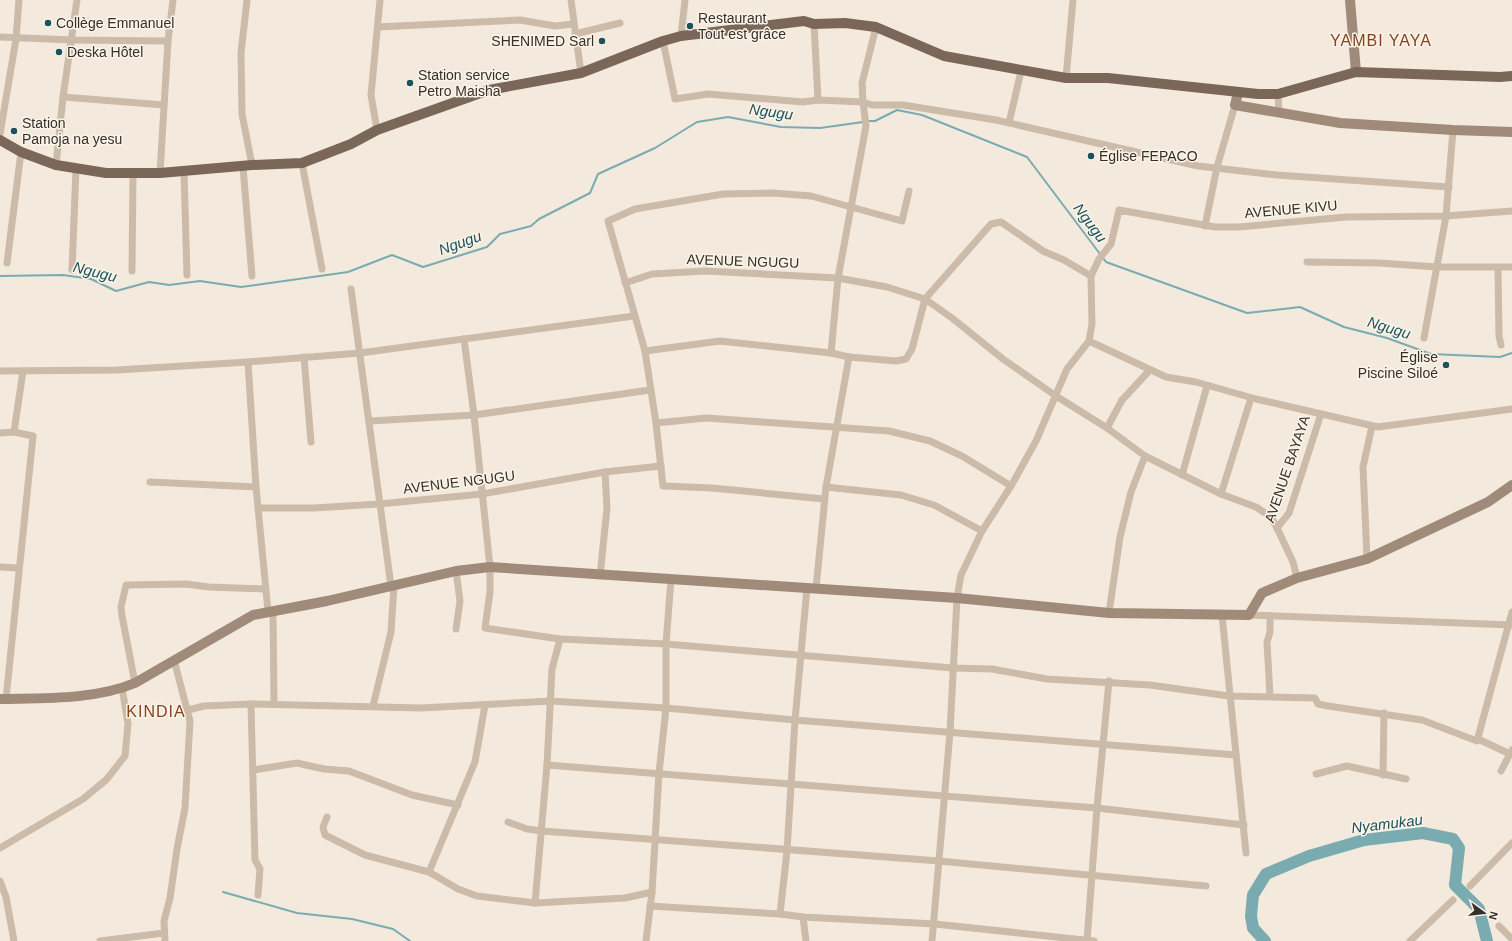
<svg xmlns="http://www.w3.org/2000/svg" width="1512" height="941" viewBox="0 0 1512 941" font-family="Arial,sans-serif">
<rect width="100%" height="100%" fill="#f3eadd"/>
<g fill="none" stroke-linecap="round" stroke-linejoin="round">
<g stroke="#7aabb1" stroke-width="2">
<path d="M868 121H875L897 110 922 115 1027 157 1100 254"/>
<path d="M1103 258 1106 262 1247 313 1300 307 1344 327 1387 338 1431 354 1500 357 1512 353"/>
<path d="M0 276 63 275 91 279 116 291 149 282 169 285 200 281 241 287 348 272 392 255 423 267 487 247 500 234 531 226 539 219 590 193 598 174 655 148 697 122 728 117 781 127 820 128 863 122"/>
<path d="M223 892 297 913 352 919 393 929 410 941"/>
</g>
<path stroke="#7aabb1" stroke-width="12" d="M1265 941 1253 928 1251 916 1253 895 1266 874 1309 856 1364 840 1423 833 1453 839 1459 848 1455 885 1479 909 1487 941"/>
<g stroke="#ccbba8" stroke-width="7">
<path d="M247 0 241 53 242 114 252 165"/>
<path d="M571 0 581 73"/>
<path d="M814 24 818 100"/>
<path d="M378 27 520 20 555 26 573 24"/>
<path d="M876 27 862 83 863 102 872 105H903L996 120 1198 166 1277 175 1449 187"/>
<path d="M575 34 620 23"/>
<path d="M681 36 685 0"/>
<path d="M0 37 72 40 168 41"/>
<path d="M663 41 675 99 708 94 803 102 818 100 863 102 866 126 838 278 831 353"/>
<path d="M1066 78 1073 0"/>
<path d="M1278 94 1279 112"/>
<path d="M63 97 164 105"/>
<path d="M1009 123 1021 71"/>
<path d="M377 130 371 95 380 0"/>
<path d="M0 134 16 39 19 0"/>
<path d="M302 163 322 269"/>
<path d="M56 165 63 97 77 0"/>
<path d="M243 167 252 276"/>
<path d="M184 172 187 275"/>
<path d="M160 173 168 41 173 0"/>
<path d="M1205 226 1217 167 1235 105"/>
<path d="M1307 262 1379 263 1437 267H1512"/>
<path d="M7 263 21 152"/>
<path d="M1498 268 1499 336 1501 345"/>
<path d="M72 270 76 169"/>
<path d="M132 271 133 173"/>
<path d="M625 283 652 274 705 271 838 278 887 287 925 299 952 318 1003 359 1056 396 1107 428 1145 456 1221 494 1256 507 1271 517 1277 528"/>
<path d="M351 289 391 586"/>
<path d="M1424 338 1446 216 1453 130"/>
<path d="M464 339 474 415 490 567V592L485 628 560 639 666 644 953 668 992 669 1047 679 1150 685 1229 696 1315 698 1318 704 1328 706 1422 720 1477 741 1512 612"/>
<path d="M1089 341 1166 377 1196 382 1256 399 1378 427 1512 409"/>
<path d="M645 351 720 341 831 353 849 357 896 361 906 359 912 349 925 299 991 224 1001 222 1043 251 1064 260 1091 276"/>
<path d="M304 357 311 442"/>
<path d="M248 362 256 487 268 611"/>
<path d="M0 371 117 370 248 362 360 353 634 316"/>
<path d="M370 421 474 415 650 390"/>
<path d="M656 423 706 418 889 431 930 441 962 456 1011 486"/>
<path d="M1107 428 1122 400 1150 370"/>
<path d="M14 432 23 371"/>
<path d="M0 433 14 432 33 436 6 699"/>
<path d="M1182 475 1207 386"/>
<path d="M150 482 256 487"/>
<path d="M826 487 901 495 934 505 982 531"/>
<path d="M1221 494 1251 398"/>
<path d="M824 499 712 488 663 486 656 423 645 351 608 221 635 209 723 194 773 193 811 196 902 221 909 191"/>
<path d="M258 508H314L379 504 482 494 605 472 661 466"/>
<path d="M1367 559 1363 467 1372 426"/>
<path d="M0 567 18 568"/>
<path d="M456 571 460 601 456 629"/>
<path d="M600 576 607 508 605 472"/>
<path d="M1297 578 1293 562 1277 528 1289 513 1321 414"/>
<path d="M816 588 826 487 849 357"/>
<path d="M273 610 274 704"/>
<path d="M1109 613 1120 537 1131 492 1145 456"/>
<path d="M1222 615 1246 853"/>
<path d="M1249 615 1512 625"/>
<path d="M135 683 122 616 121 607 126 585 186 584 209 587 265 589"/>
<path d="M1270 696 1267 642 1270 632V616"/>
<path d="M251 704 255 860 260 869 258 895"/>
<path d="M373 706 391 632 394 586"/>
<path d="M188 710 204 706 251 704 421 708 551 701 666 708 795 720 1236 755"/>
<path d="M1478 739 1510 754"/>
<path d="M547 765 1097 808 1244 825"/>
<path d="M253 770 297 763 324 769 349 771 412 795 458 805"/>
<path d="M1501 771 1512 750"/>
<path d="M1316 774 1347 766 1406 779"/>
<path d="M1383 775 1384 713"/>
<path d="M327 817 323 827 325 835 365 855 429 872 458 889 477 896 535 903 625 898 652 892"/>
<path d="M508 822 527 829 542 831 939 861 1206 886"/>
<path d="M0 848 83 799 106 780 125 756 128 724 122 688"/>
<path d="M429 872 475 762 485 705"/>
<path d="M0 881 6 897 14 941"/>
<path d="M1470 886 1512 843"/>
<path d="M535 903 547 765 552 669 560 639"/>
<path d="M650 906 780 914 803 917 935 924 1094 941"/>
<path d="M780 914 787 851 795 720 807 588"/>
<path d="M803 917 806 941"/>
<path d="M1499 926 1512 939"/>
<path d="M100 941 164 933"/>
<path d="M165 941 164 921 170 898 177 849 185 808 190 721 174 660"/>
<path d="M646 941 652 892 659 773 666 708V644L671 579"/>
<path d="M932 941 950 732 957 598 961 575 982 531 1011 486 1036 441 1067 369 1089 341 1092 324 1091 276 1099 259 1111 244 1119 210 1215 227H1239L1346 217 1446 216 1512 211"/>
<path d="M1087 941 1097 808 1109 681"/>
<path d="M1410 941 1453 900"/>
</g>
<g stroke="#a08a79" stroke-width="10">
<path d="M1350 0 1356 72"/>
<path d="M1238 93 1235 105 1340 123 1453 130 1512 132"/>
<path d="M0 699C44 698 94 700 135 683L253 615 327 601 456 571 490 567 957 598 1109 613 1249 615 1262 593 1297 578 1367 559 1488 502 1512 485"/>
</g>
<path stroke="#7b6759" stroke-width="10" d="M0 140 21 152 56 165 106 173H160L252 165 302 163 351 144 377 130 489 90 581 73 663 41 681 36 804 21 814 24 845 23 876 27 944 56 1066 78H1108L1258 94H1278L1356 72 1500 77 1512 76"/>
</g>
<g fill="#1c525b" stroke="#faf4e9" stroke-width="1.5">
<circle cx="48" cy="23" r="4"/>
<circle cx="690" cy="26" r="4"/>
<circle cx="602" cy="41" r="4"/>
<circle cx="59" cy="52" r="4"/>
<circle cx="410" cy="83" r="4"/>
<circle cx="14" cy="131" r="4"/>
<circle cx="1091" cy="156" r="4"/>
<circle cx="1446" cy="365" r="4"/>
</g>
<g text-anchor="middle" stroke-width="3" stroke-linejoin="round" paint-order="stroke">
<g font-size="14" fill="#382f28" stroke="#faf4e9" text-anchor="start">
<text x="698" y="23">Restaurant<tspan x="698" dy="16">Tout est grâce</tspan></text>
<text x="56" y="28">Collège Emmanuel</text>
<text x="594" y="46" text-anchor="end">SHENIMED Sarl</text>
<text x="67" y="57">Deska Hôtel</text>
<text x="418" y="80">Station service<tspan x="418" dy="16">Petro Maisha</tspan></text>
<text x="22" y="128">Station<tspan x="22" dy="16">Pamoja na yesu</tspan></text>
<text x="1099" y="161">Église FEPACO</text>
<text x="1438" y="362" text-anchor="end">Église<tspan x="1438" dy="16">Piscine Siloé</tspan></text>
</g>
<g font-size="14" fill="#382f28" stroke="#faf4e9">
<text transform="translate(1291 209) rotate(-5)" y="5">AVENUE KIVU</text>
<text transform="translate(743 261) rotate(2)" y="5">AVENUE NGUGU</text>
<text transform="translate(1287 469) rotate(-71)" y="5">AVENUE BAYAYA</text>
<text transform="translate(459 482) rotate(-7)" y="5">AVENUE NGUGU</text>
</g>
<g font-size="15" font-style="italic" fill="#1c525b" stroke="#faf4e9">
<text transform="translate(771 112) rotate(8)" y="5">Ngugu</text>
<text transform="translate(1090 223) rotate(53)" y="5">Ngugu</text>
<text transform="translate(460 243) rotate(-20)" y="5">Ngugu</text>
<text transform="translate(95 272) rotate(14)" y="5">Ngugu</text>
<text transform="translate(1389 328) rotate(17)" y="5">Ngugu</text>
<text transform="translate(1387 824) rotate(-7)" y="5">Nyamukau</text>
</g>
<g font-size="16" letter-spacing="1" fill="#8a401f" stroke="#faf4e9">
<text x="1381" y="46">YAMBI YAYA</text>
<text x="156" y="717">KINDIA</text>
</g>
</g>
<g transform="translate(1484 913) rotate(105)" stroke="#faf4e9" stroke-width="3" paint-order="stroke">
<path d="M0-3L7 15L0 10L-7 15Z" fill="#382f28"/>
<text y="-6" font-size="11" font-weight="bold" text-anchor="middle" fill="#382f28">N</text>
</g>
</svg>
